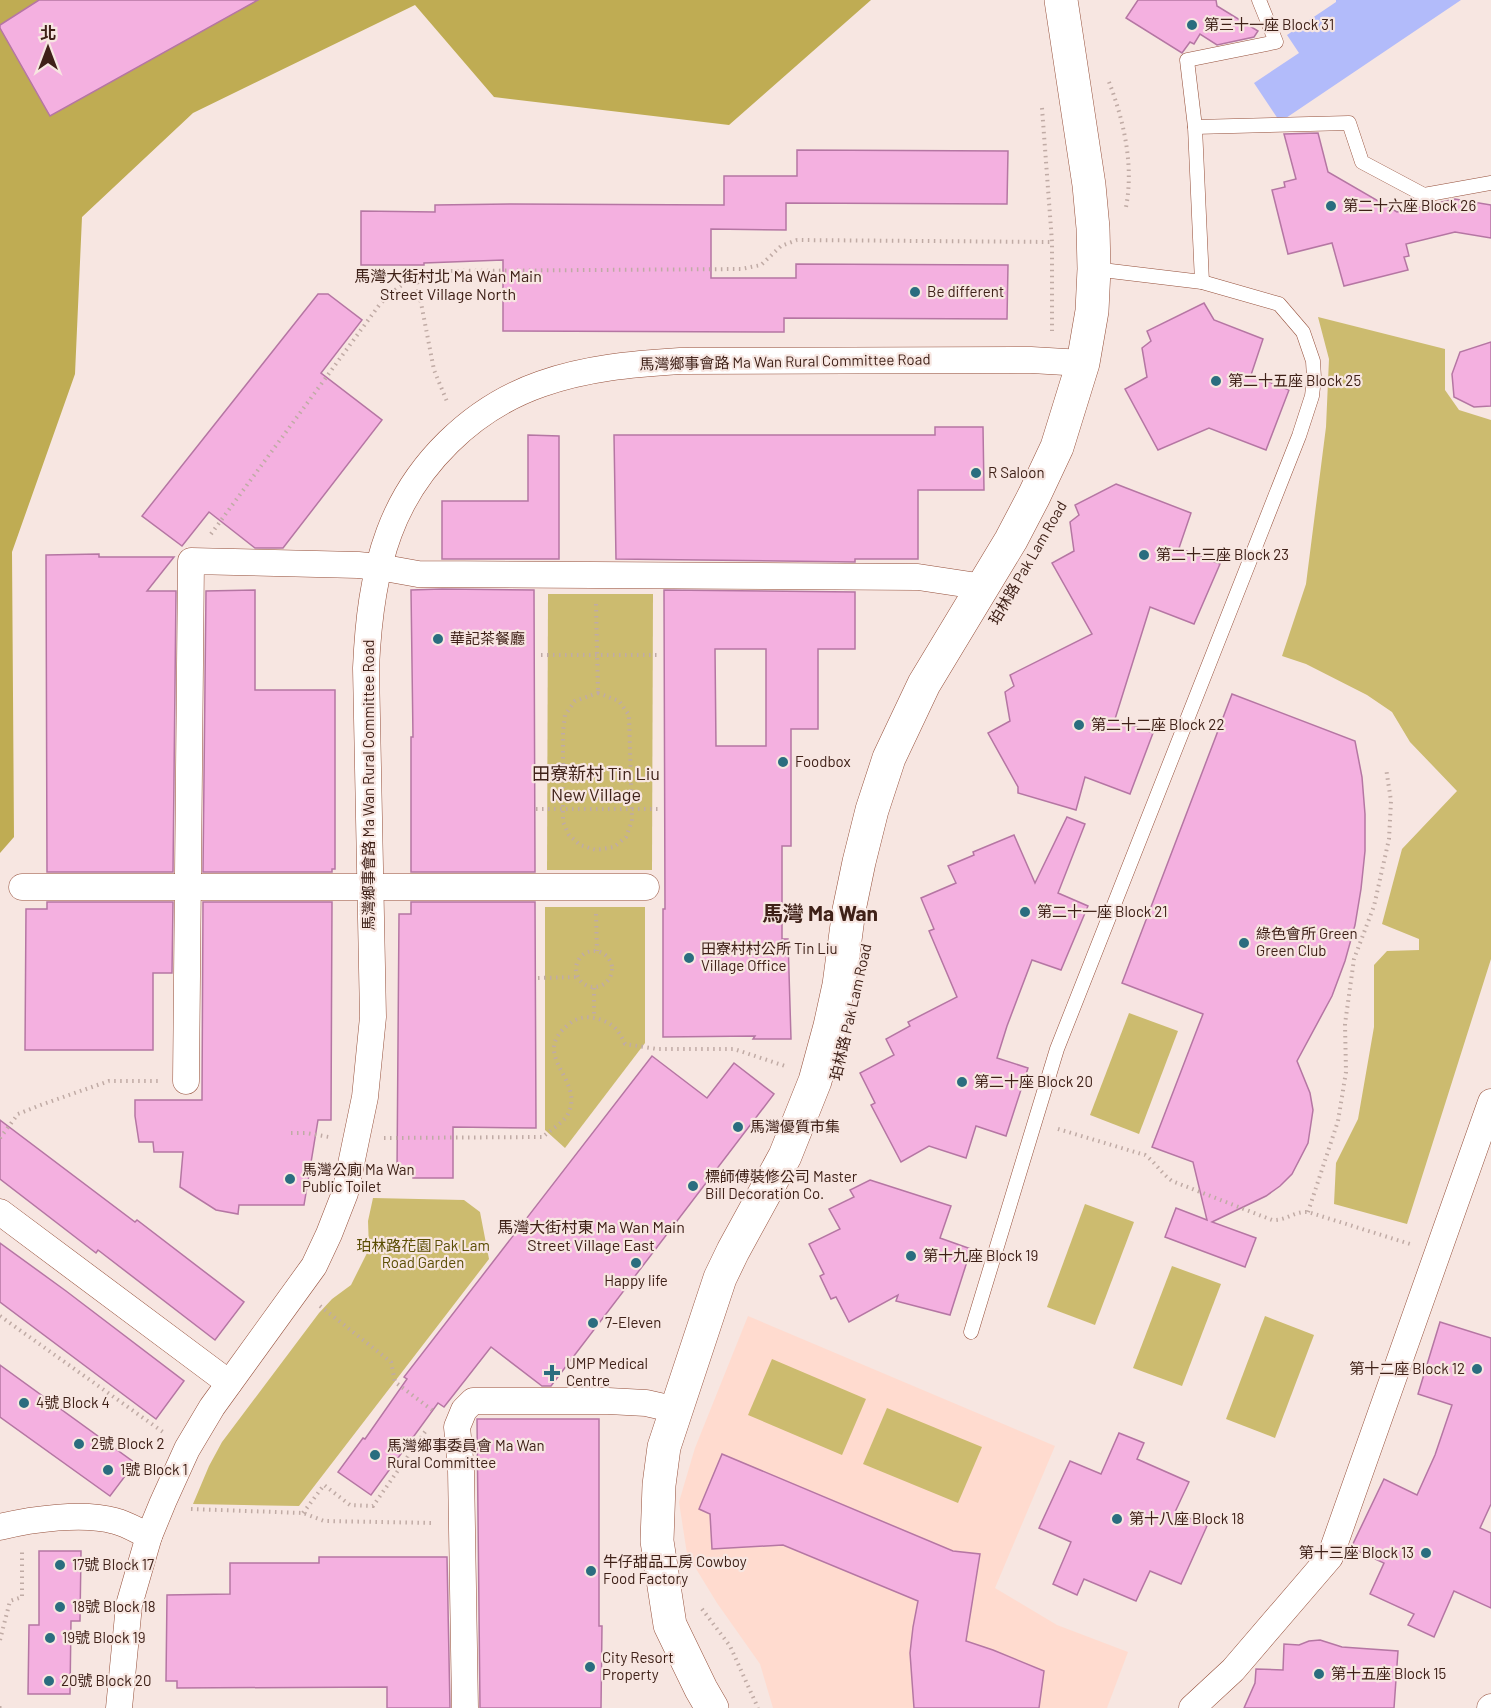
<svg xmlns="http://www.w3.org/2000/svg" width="1491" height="1708" viewBox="0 0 1491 1708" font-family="Barlow,'Noto Sans TC',sans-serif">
<rect width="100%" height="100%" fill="#f7e6e1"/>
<path fill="#ffdbcf" d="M748 1316 1055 1446 995 1588 1057 1625 1128 1652 1107 1708H773L760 1664 717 1603 687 1554 679 1502 695 1448Z"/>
<g fill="#ccbb6f">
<path d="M1318 317 1445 349V390L1459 410 1491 420V959L1407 1224 1334 1204 1336 1163 1358 1119 1374 1027V965L1387 951 1419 950V939L1382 924 1402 849 1457 791 1410 742 1392 712 1367 695 1306 664 1282 656 1306 584 1326 427 1329 359Z"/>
<path d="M548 594H653L652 870H547Z"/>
<path d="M545 907H645V1043L565 1148 545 1130Z"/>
<path d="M1129 1013 1178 1031 1139 1134 1090 1115Z"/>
<path d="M373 1198 464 1200 480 1212 489 1259 299 1506 193 1504 209 1466 222 1442 319 1313 332 1299 351 1285 369 1249 368 1221Z"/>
<path d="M1085 1204 1134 1222 1095 1325 1047 1307Z"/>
<path d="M1172 1266 1221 1284 1182 1386 1133 1368Z"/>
<path d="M1265 1316 1314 1335 1275 1438 1226 1419Z"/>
<path d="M772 1359 866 1399 842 1455 748 1415Z"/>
<path d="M887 1408 982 1447 958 1503 863 1464Z"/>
</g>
<path fill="#bfac53" d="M0 0H871L729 125 494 97 415 5 193 113 82 217 75 374 12 552 14 837 0 853Z"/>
<path fill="#b2bbfa" d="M1336 0H1461L1280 122 1254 83 1299 53 1287 35 1336 2Z"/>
<g fill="#f4b0e0" stroke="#b576a3" stroke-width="1.5" fill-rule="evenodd">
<path d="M39 0H258L50 116 0 28V25Z"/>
<path d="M1138 0H1216L1217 6 1258 31 1254 37 1217 45 1200 34 1194 44 1190 42 1182 53 1126 18Z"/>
<path d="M1318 133 1328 172 1397 212 1455 199 1491 205V238L1455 232 1406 244 1409 256 1404 257 1408 270 1344 286 1332 243 1288 254 1272 190 1285 187 1284 182 1296 179 1284 134Z"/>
<path d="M797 150 1008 151 1007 204 786 203V230L711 229V278H796V264L1008 265 1007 319 784 318V332L503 331V260L424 263V265H361V211L435 212V205L511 204 724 205V176H797Z"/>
<path d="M318 294H328L362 320 321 373 382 420 283 548H255L209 512 182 546 142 516Z"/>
<path d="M1204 303 1214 320 1263 339 1251 375 1289 390 1266 450 1209 428 1158 450 1125 389 1147 377 1142 348 1151 341 1147 331Z"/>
<path d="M1491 342V406L1474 407 1454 397 1452 374 1460 352Z"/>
<path d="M935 427H983L984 490H918V559H855V562L616 559 614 435H935Z"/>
<path d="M528 435 559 436V559H442V501H528Z"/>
<path d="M1116 484 1191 513 1179 548 1220 564 1194 624 1150 607 1115 719 1153 733 1130 794 1085 777 1076 810 1018 793V787L988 733 1010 721 1005 692 1014 686 1010 675 1092 634 1052 563 1074 551 1070 522 1079 515 1075 505Z"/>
<path d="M99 554V557H174L147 591H176L173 872H47L46 555Z"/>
<path d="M442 589 534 590 535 872H411V737H413L411 590Z"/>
<path d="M255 590V690H335V869H332V872H203L206 591Z"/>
<path d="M664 590 855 592V649H818V729H791V846H782V939H788L791 1039H753L755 1036 663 1037V909H665ZM715 649H766V746H716Z"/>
<path d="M1232 694 1355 741 1362 777 1365 814V851L1361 889 1355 925 1345 961 1332 996 1297 1061 1310 1093 1313 1110 1308 1143 1292 1174 1280 1186 1266 1196 1212 1222 1256 1238 1245 1267 1165 1237 1176 1208 1207 1220 1193 1162 1152 1147 1203 1014 1122 983Z"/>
<path d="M1067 817 1085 824 1058 893 1088 906 1061 970 1032 960 1007 1026 997 1058 1028 1068 1006 1136 976 1126 966 1158 929 1146 901 1162 871 1105 875 1103 860 1073 894 1055 886 1039 910 1026 908 1022 957 997 929 931 934 929 921 898 956 883 948 866 974 855 973 852 1014 835 1035 883Z"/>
<path d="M47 902H173L172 973H153V1050H25L26 909H47Z"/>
<path d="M203 902H332L331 1120H318L304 1205H239L238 1214 216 1210 180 1187 183 1152H154L153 1142H139L135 1116V1100H202Z"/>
<path d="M411 902H535L536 1128 453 1127V1178H413V1172H397L399 914H411Z"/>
<path d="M652 1056 707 1098 734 1063 774 1094 551 1386H542L491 1347 444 1407 438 1403 371 1495 338 1472 363 1438 365 1439 407 1379 404 1377Z"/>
<path d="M0 1120 135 1222 137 1220 244 1302 215 1340 98 1250 96 1253 0 1179Z"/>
<path d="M870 1180 951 1206 940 1238 971 1249 950 1315 896 1301 898 1295 849 1322 836 1297 831 1299 820 1276 824 1274 809 1244 840 1229 829 1209 854 1197 850 1190Z"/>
<path d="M0 1243 66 1291 184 1381 156 1419 0 1302Z"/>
<path d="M1440 1322 1491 1338V1504L1480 1528 1491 1533V1608L1454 1591 1434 1637 1408 1625 1414 1614 1370 1594 1384 1563 1351 1548 1384 1479 1417 1495 1435 1455 1452 1405 1418 1394Z"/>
<path d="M0 1365 135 1463 110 1496 0 1417Z"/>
<path d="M477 1419H599V1626H602L601 1708H480Z"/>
<path d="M1119 1433 1144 1443 1137 1459 1189 1482 1175 1512 1207 1526 1181 1584 1150 1571 1136 1601 1084 1579 1077 1595 1053 1584 1071 1542 1039 1528 1070 1461 1101 1474Z"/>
<path d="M722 1454 953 1551 980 1554 966 1641 993 1650 1044 1671 1039 1708H914L910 1653 913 1627 918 1601 783 1545 712 1549 710 1514 699 1509Z"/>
<path d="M39 1551H81L80 1621H71L70 1694H28L29 1625H39Z"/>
<path d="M319 1557H447L450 1708H387V1687L177 1688V1681H166L167 1595 230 1594V1563H319Z"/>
<path d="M1320 1640 1342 1647 1398 1651 1394 1708H1244L1255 1683 1256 1669 1283 1670 1284 1644 1299 1645 1309 1641Z"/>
</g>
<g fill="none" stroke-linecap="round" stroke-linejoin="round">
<defs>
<g id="lane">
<path d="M1195 127 1349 123 1362 162 1424 195 1491 183"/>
<path d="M1202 282 1195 127 1187 60 1276 42 1259 0"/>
<path d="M971 1332 1057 1049 1299 436 1312 396 1314 378 1313 361 1303 332 1279 304 1202 282 1094 269"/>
</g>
<g id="street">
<path d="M22 887H646"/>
<path d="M186 1081 191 561 358 565 379 567 418 574 918 577 984 587"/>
<path d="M0 1212 229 1383"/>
<path d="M0 1527C32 1519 83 1512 115 1521 127 1524 138 1531 149 1536"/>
<path d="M119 1708 129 1605 149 1536 163 1502 187 1449 212 1407 314 1266 329 1234 345 1193 365 1097 373 1017 366 668C368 622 373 576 389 533 414 465 472 408 541 384 586 368 632 364 680 361L1031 360 1083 363"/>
<path d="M465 1708 461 1469 457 1427 464 1410 473 1401H608L646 1403 677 1410"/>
<path d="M1192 1708 1233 1670 1330 1557 1491 1102"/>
<path d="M1490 1708 1491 1707"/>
</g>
<path id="secondary" d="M712 1708 701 1689 670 1625 657 1541 659 1485 664 1447 720 1278 733 1251 785 1156 815 1081 830 1026 839 985 849 910 859 862 872 810 889 758 924 684 1011 540 1034 496 1057 447 1083 363 1092 311 1094 269 1093 228 1089 185 1061 0"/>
</defs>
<use href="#lane" stroke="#954f3a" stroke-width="15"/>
<use href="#street" stroke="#954f3a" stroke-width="27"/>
<use href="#secondary" stroke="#954f3a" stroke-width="34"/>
<g stroke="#c0aba5" stroke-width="4" stroke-dasharray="1.5 4.5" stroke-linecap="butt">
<path d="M1109 82C1124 121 1134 166 1126 207"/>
<path d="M1042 108 1052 242V331"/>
<path d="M416 277 434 370 448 404"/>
<path d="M211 534 380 304C404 280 411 278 444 271L741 269 761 265 781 246 797 240 1052 242"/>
<path d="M596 604 598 693"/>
<path d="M541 655H657"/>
<path d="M598 693 619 701 629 715 632 821 626 837 614 847 596 850 580 845 569 835 563 822V732L565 715 575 701Z"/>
<path d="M536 809H661"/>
<path d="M596 914 597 951"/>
<circle cx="594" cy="969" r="18"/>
<path d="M538 978 577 977"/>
<path d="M594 988V1017"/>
<path d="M1058 1129 1145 1155C1155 1162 1161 1173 1172 1181L1272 1220C1286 1221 1294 1211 1308 1212L1410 1244"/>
<path d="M291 1133H306L329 1137"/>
<path d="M0 1138 18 1114 38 1106 109 1081H159"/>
<path d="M384 1138 543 1137C550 1130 565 1122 569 1112 583 1077 529 1056 569 1024 580 1015 592 1016 604 1021 615 1025 620 1033 625 1044L657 1049H734L785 1066"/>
<path d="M1308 1212 1338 1121 1346 1072 1345 1024 1354 959 1374 906 1389 839 1391 801 1386 768"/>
<path d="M320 1306 391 1362 395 1382 432 1410"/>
<path d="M0 1316 163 1432"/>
<path d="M191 1509 303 1513 324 1521 434 1523"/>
<path d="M303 1513 324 1485 350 1505 373 1506 427 1429"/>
<path d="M702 1609 730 1646 758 1708"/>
<path d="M0 1640 10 1601 22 1597V1551"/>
<path d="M0 1708H6"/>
</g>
<use href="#lane" stroke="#fff" stroke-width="14"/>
<use href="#street" stroke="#fff" stroke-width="26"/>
<use href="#secondary" stroke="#fff" stroke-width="33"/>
</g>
<g fill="#2a6d7f" stroke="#f7e6e1" stroke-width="2">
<circle cx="1192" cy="25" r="6"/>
<circle cx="1331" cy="206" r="6"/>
<circle cx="915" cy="292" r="6"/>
<circle cx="1216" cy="381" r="6"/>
<circle cx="976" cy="473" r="6"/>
<circle cx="1144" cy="555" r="6"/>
<circle cx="438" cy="639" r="6"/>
<circle cx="1079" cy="725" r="6"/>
<circle cx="783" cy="762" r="6"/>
<circle cx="1025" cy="912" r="6"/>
<circle cx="1244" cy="943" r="6"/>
<circle cx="689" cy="958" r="6"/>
<circle cx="962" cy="1082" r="6"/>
<circle cx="738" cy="1127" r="6"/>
<circle cx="290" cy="1179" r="6"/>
<circle cx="693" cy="1186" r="6"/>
<circle cx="911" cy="1256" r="6"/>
<circle cx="636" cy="1263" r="6"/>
<circle cx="593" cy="1323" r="6"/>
<circle cx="1477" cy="1369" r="6"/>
<path d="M549 1364h6v6h6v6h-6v6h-6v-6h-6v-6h6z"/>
<circle cx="24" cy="1403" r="6"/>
<circle cx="79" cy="1444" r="6"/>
<circle cx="375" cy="1455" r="6"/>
<circle cx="108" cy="1470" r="6"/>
<circle cx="1117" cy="1519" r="6"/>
<circle cx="1426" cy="1553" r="6"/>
<circle cx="60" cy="1565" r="6"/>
<circle cx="591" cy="1571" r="6"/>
<circle cx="60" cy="1607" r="6"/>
<circle cx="50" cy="1638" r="6"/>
<circle cx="590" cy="1667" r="6"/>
<circle cx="1319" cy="1674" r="6"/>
<circle cx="49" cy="1681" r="6"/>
</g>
<g text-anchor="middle" stroke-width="4.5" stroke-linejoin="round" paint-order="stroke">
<g font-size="15" fill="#3f2118" stroke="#f7e6e1" text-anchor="start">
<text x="1204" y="30">第三十一座 Block 31</text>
<text x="1343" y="211">第二十六座 Block 26</text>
<text x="927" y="297">Be different</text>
<text x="1228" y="386">第二十五座 Block 25</text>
<text x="988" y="478">R Saloon</text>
<text x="1156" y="560">第二十三座 Block 23</text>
<text x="450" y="644">華記茶餐廳</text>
<text x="1091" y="730">第二十二座 Block 22</text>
<text x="795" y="767">Foodbox</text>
<text x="1037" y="917">第二十一座 Block 21</text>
<text x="1256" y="939">綠色會所 Green<tspan x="1256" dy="17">Green Club</tspan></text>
<text x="701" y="954">田寮村村公所 Tin Liu<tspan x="701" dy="17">Village Office</tspan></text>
<text x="974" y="1087">第二十座 Block 20</text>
<text x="750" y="1132">馬灣優質市集</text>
<text x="302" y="1175">馬灣公廁 Ma Wan<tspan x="302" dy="17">Public Toilet</tspan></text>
<text x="705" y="1182">標師傅裝修公司 Master<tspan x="705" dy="17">Bill Decoration Co.</tspan></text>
<text x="923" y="1261">第十九座 Block 19</text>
<text x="636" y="1286" text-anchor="middle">Happy life</text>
<text x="605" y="1328">7-Eleven</text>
<text x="566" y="1369">UMP Medical<tspan x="566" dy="17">Centre</tspan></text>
<text x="1465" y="1374" text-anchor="end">第十二座 Block 12</text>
<text x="36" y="1408">4號 Block 4</text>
<text x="91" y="1449">2號 Block 2</text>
<text x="387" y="1451">馬灣鄉事委員會 Ma Wan<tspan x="387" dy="17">Rural Committee</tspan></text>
<text x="120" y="1475">1號 Block 1</text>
<text x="1129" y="1524">第十八座 Block 18</text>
<text x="1414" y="1558" text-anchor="end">第十三座 Block 13</text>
<text x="603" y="1567">牛仔甜品工房 Cowboy<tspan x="603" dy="17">Food Factory</tspan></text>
<text x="72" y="1570">17號 Block 17</text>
<text x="72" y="1612">18號 Block 18</text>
<text x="62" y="1643">19號 Block 19</text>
<text x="602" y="1663">City Resort<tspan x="602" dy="17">Property</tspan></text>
<text x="1331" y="1679">第十五座 Block 15</text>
<text x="61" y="1686">20號 Block 20</text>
</g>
<g font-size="15" fill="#3f2118" stroke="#f7e6e1">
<text transform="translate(785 362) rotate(-1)" y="5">馬灣鄉事會路 Ma Wan Rural Committee Road</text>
<text transform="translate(1028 563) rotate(-60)" y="5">珀林路 Pak Lam Road</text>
<text transform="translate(369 785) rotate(-90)" y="5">馬灣鄉事會路 Ma Wan Rural Committee Road</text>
<text transform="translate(851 1012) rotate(-77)" y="5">珀林路 Pak Lam Road</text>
</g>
<g font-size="15" fill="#5a4d03" stroke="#f7e6e1">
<text x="423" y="1251">珀林路花園 Pak Lam<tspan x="423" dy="17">Road Garden</tspan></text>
</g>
<g font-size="16" fill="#3f2118" stroke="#f7e6e1">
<text x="448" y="282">馬灣大街村北 Ma Wan Main<tspan x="448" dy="18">Street Village North</tspan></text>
<text x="591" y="1233">馬灣大街村東 Ma Wan Main<tspan x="591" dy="18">Street Village East</tspan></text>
</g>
<g font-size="18" fill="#3f2118" stroke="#f7e6e1">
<text x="596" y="780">田寮新村 Tin Liu<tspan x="596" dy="21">New Village</tspan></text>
</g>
<g font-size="21" font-weight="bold" fill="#3f2118" stroke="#f7e6e1">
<text x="820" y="921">馬灣 Ma Wan</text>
</g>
</g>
<g transform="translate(48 48)" stroke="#f7e6e1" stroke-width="4.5" paint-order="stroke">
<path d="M0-4.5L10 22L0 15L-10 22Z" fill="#3f2118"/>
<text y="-9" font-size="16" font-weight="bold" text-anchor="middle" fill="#3f2118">北</text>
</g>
</svg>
